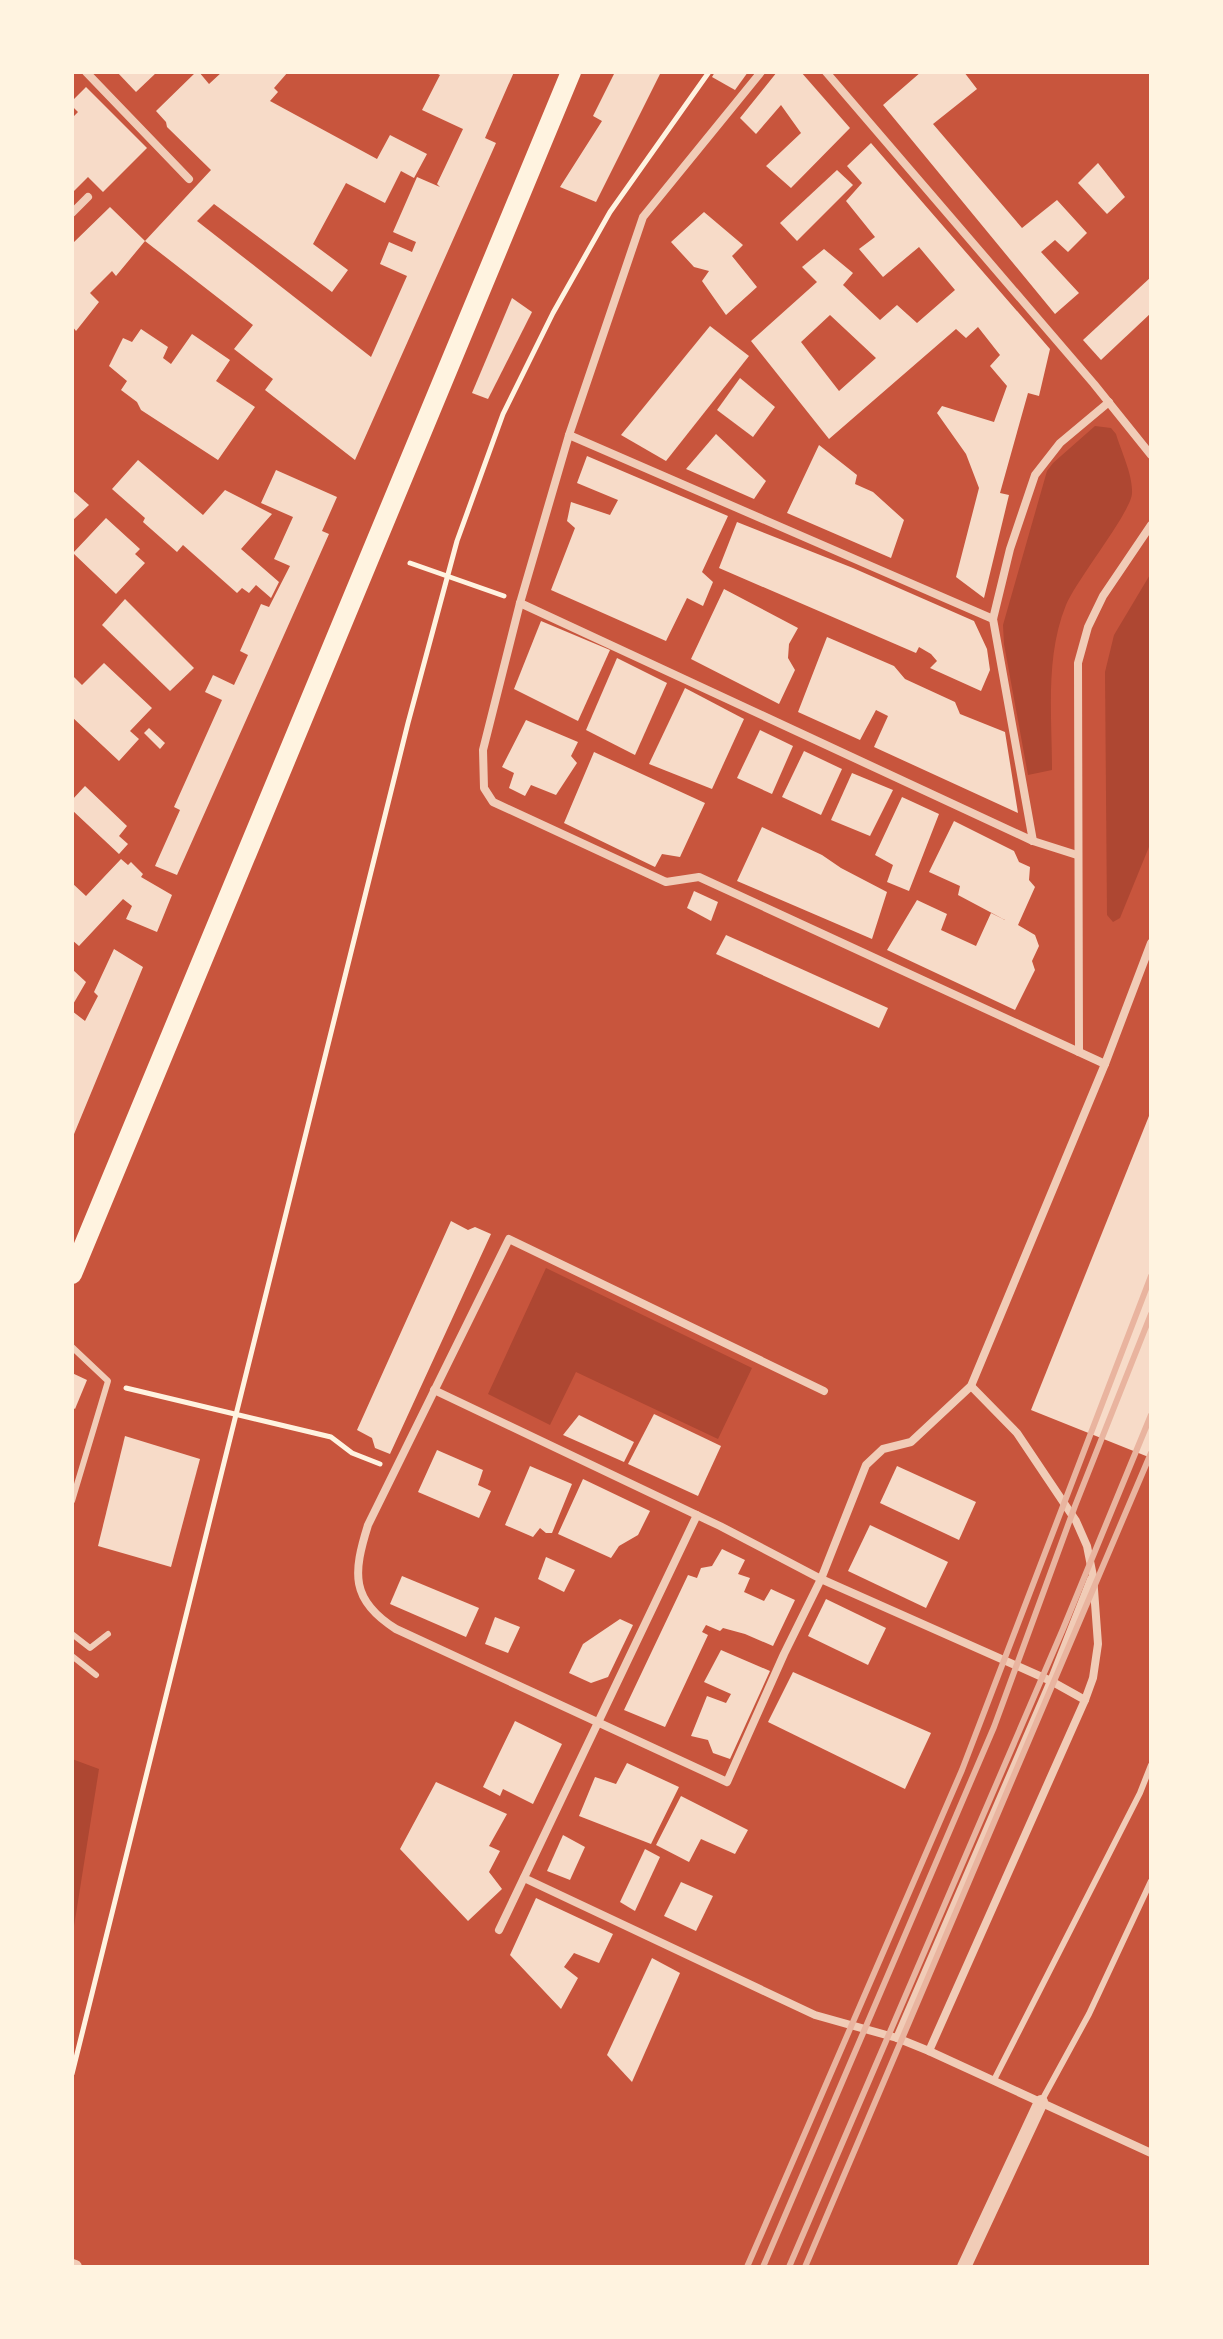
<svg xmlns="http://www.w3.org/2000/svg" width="1223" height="2339" viewBox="0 0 1223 2339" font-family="'Fira Sans',sans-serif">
<rect width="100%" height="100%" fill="#c8553d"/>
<g fill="#ae4732">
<path d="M1095 426 1111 428 1116 434C1121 451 1133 475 1132 493 1132 511 1077 579 1066 605 1045 657 1052 716 1052 770L1028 775 1004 644 1003 625 1047 471 1053 463Z"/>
<path d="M1151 573V842L1120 918 1113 922 1107 915 1105 672 1114 635Z"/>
<path d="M546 1268 752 1368 718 1439 576 1372 550 1425 488 1394Z"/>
<path d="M72 1759 99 1769 72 1939Z"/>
</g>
<g fill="#f7dbc8" fill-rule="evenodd">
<path d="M117 72H157L136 92Z"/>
<path d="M196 72H199L209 84 222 72H288L274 88 278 92 270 101 377 159 390 135 427 154 414 178 401 171 385 203 346 183 313 244 348 270 332 292 214 204 197 221 371 357 407 276 380 264 389 242 412 252 416 242 393 232 417 177 440 187 437 184 463 129 422 110 440 75 434 72H514L485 138 496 143 355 460 265 390 273 379 234 349 253 325 145 241 211 170 167 127 166 122 156 111Z"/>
<path d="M615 72H661L596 202 560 187 602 121 593 116Z"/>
<path d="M715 72H748L735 90 712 77Z"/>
<path d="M777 72H801L850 128 791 188 766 166 801 133 781 105 756 134 740 118Z"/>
<path d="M921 72H964L977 89 933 124 1022 228 1057 200 1087 233 1068 252 1055 240 1041 252 1079 293 1055 314 883 105Z"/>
<path d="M86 87 147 148 103 192 88 177 72 193V118L78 112 72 106V101Z"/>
<path d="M871 143 1050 349 1039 396 1028 393 1000 493 1009 495 984 598 956 577 979 488 966 454 937 413 942 406 994 422 1007 386 990 366 1000 355 978 327 966 338 956 329 829 439 751 341 817 282 802 267 824 249 853 273 843 285 880 320 897 305 917 323 955 290 919 247 883 277 859 249 875 237 846 201 862 183 847 166ZM830 315 876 358 839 391 801 342Z"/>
<path d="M1098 163 1125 197 1107 214 1078 183Z"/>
<path d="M837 170 853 185 797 241 780 223Z"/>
<path d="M110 207 145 241 116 276 112 271 90 293 99 302 76 331 72 326V244Z"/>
<path d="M704 212 743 245 732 256 757 287 726 315 702 281 709 271 694 267 671 242Z"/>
<path d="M1151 277V313L1101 360 1083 340Z"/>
<path d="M512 298 532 312 488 399 472 393Z"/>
<path d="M710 326 749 356 666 461 621 435Z"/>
<path d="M141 329 168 347 163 358 171 364 192 334 230 360 216 381 255 407 218 460 141 410 137 402 121 390 127 381 109 366 123 338 132 342Z"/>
<path d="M740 378 775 407 753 437 717 410Z"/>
<path d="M716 434 766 481 754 499 686 469Z"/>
<path d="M819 445 857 475 855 484 873 492 904 520 891 558 787 513Z"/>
<path d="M587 456 728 516 702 572 713 582 703 606 687 598 666 641 551 590 575 528 567 521 571 502 610 515 618 500 577 483Z"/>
<path d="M138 460 203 515 225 490 272 514 241 549 279 582 271 598 256 585 249 593 242 588 237 593 183 545 177 552 143 522 145 518 112 489Z"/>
<path d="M276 470 337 497 322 531 329 534 177 875 155 866 180 810 174 807 222 700 205 692 213 675 234 685 248 655 240 651 261 604 269 607 290 566 274 559 293 517 261 503Z"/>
<path d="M72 490 89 505 72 521Z"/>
<path d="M106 518 140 549 135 554 145 563 116 594 73 553Z"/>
<path d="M737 522 853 568 974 621 987 649 990 670 981 691 930 668 937 661 931 654 919 647 916 653 719 568Z"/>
<path d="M724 589 798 628 789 644 788 658 795 670 779 704 691 659Z"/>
<path d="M125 599 194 668 170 691 102 625Z"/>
<path d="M541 621 610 650 578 721 514 689Z"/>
<path d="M827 637 894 666 905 679 955 702 960 714 1005 732 1018 813 874 747 888 716 876 710 860 740 798 712Z"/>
<path d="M617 658 667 683 635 755 586 730Z"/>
<path d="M104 663 152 708 130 731 139 739 119 761 72 717V675L82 685Z"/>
<path d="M685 688 744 719 712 789 649 764Z"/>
<path d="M526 720 578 742 571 756 577 763 556 795 531 785 525 796 509 788 514 773 502 767Z"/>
<path d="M149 728 165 743 160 749 144 733Z"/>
<path d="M760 730 793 746 772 794 737 778Z"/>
<path d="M804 751 842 769 821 815 782 797Z"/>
<path d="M594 752 705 803 680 857 662 854 655 867 564 823Z"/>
<path d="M852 773 893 790 870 836 831 820Z"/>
<path d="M85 786 127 826 119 836 128 844 119 854 72 810V800Z"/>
<path d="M902 797 939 814 909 891 887 882 893 865 875 855Z"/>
<path d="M954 821 1014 851 1019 862 1030 867 1029 880 1035 887 1018 925 1035 935 1039 946 1032 961 1035 970 1015 1010 887 950 917 900 947 914 941 930 976 946 991 913 1005 920 958 895 960 886 929 872Z"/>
<path d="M762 827 822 855 841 868 887 892 872 939 737 881Z"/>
<path d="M121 859 128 865 131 862 143 874 141 877 172 895 157 932 126 919 132 906 123 899 79 946 72 940V883L86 896Z"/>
<path d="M694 891 718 902 711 921 687 908Z"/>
<path d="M726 935 888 1008 879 1028 716 954Z"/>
<path d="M114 949 143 967 72 1139V1011L85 1021 98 996 94 992Z"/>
<path d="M72 969 86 982 72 1006Z"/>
<path d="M1151 1111V1458L1031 1410Z"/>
<path d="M451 1221 468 1230 475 1227 491 1234 390 1454 375 1448 372 1438 357 1430Z"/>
<path d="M72 1373 87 1380 75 1409 72 1407Z"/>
<path d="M654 1414 721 1446 698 1496 628 1464Z"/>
<path d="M579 1415 634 1442 624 1462 563 1435Z"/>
<path d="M125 1436 200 1459 171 1567 98 1546Z"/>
<path d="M437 1450 483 1470 478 1485 491 1491 479 1518 418 1492Z"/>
<path d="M530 1466 572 1484 552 1533H546L540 1528 533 1537 505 1525Z"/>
<path d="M897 1466 976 1502 959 1540 880 1503Z"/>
<path d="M583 1479 650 1511 638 1535 619 1546 611 1558 558 1534Z"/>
<path d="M870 1525 948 1562 926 1608 848 1571Z"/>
<path d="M722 1549 745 1560 738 1574 750 1578 744 1592 764 1601 771 1589 795 1600 773 1646 745 1634 723 1628 720 1631 706 1625 702 1632 708 1635 665 1727 624 1710 688 1575 697 1578 701 1568 712 1566Z"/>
<path d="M546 1557 575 1570 564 1592 538 1579Z"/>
<path d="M402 1576 479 1608 466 1637 390 1604Z"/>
<path d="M826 1599 886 1628 868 1665 808 1636Z"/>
<path d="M495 1617 520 1627 508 1653 485 1644Z"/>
<path d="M620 1619 633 1625 608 1677 591 1683 569 1673 583 1644Z"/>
<path d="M721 1650 770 1671 730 1759 713 1753 708 1740 691 1736 707 1696 726 1703 731 1694 704 1682Z"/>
<path d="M793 1672 931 1733 905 1789 768 1722Z"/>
<path d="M515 1721 562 1744 533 1804 503 1789 500 1796 483 1787Z"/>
<path d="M627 1763 679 1787 651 1844 579 1816 595 1777 616 1784Z"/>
<path d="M436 1782 507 1814 489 1846 500 1851 489 1872 502 1889 468 1921 400 1849Z"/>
<path d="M681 1796 748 1830 735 1854 701 1839 689 1862 656 1845Z"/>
<path d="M563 1835 585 1847 570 1880 547 1871Z"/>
<path d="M645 1849 660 1857 635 1911 620 1902Z"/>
<path d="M681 1882 713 1896 696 1931 664 1916Z"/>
<path d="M536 1898 613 1934 599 1963 574 1953 564 1967 578 1978 561 2009 510 1955Z"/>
<path d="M652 1958 680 1973 632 2082 607 2055Z"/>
</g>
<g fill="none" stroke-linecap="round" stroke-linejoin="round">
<g stroke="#fff3e0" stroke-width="5">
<path d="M410 563 504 596"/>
<path d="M126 1388 331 1437 352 1453 380 1464"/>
<path d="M72 2074 408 723 457 541 503 414 553 313 610 212 709 72"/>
</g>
<g stroke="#f1ccb7" stroke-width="6">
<path d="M72 1347 108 1381 72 1501"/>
<path d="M72 1634 90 1648 108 1634"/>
<path d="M72 1656 96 1675"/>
<path d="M994 2080 1140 1793 1151 1765"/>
<path d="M1041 2102 1089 2014 1151 1881"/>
</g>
<g stroke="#f1ccb7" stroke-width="8">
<path d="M86 72 189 179"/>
<path d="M761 72 643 217 569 435 520 603 483 750 484 788 493 802 666 882 699 877 1105 1064"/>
<path d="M826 72 1094 384 1151 455"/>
<path d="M72 213 88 197"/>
<path d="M569 435 993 619"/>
<path d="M520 603 1033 841 1077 855"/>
<path d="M1033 841 993 619 1010 549 1035 475 1060 443 1109 402"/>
<path d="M1079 1052 1078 663 1088 627 1103 596 1151 525"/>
<path d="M434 1390 720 1526 821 1579 1051 1681 1085 1700"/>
<path d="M824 1391 509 1239 368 1525C353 1573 350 1600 396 1629L727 1782 784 1654 821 1579 866 1465 883 1449 911 1442 971 1386 1105 1064 1151 943"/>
<path d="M524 1878 815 2015 897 2038 929 2051 1151 2153"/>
<path d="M499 1930 697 1515"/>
<path d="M897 2038 1051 1681 1091 1579"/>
<path d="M929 2051 1085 1700 1093 1678 1098 1644 1093 1576 1087 1546 1076 1521 1017 1433 971 1386"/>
</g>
<g stroke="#f1ccb7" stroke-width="14">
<path d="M72 2266 75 2267"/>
<path d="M964 2267 1041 2102"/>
</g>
<path stroke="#fff3e0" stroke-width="20" d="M72 1274 571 72"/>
<g stroke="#e9b49f" stroke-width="6">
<path d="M747 2267 962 1770 1151 1276"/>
<path d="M763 2267 994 1727 1075 1506 1151 1314"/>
<path d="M789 2267 1063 1629 1151 1415"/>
<path d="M805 2267 1151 1453"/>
</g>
</g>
<rect width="1223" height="2339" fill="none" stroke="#fff3e0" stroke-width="148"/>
</svg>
